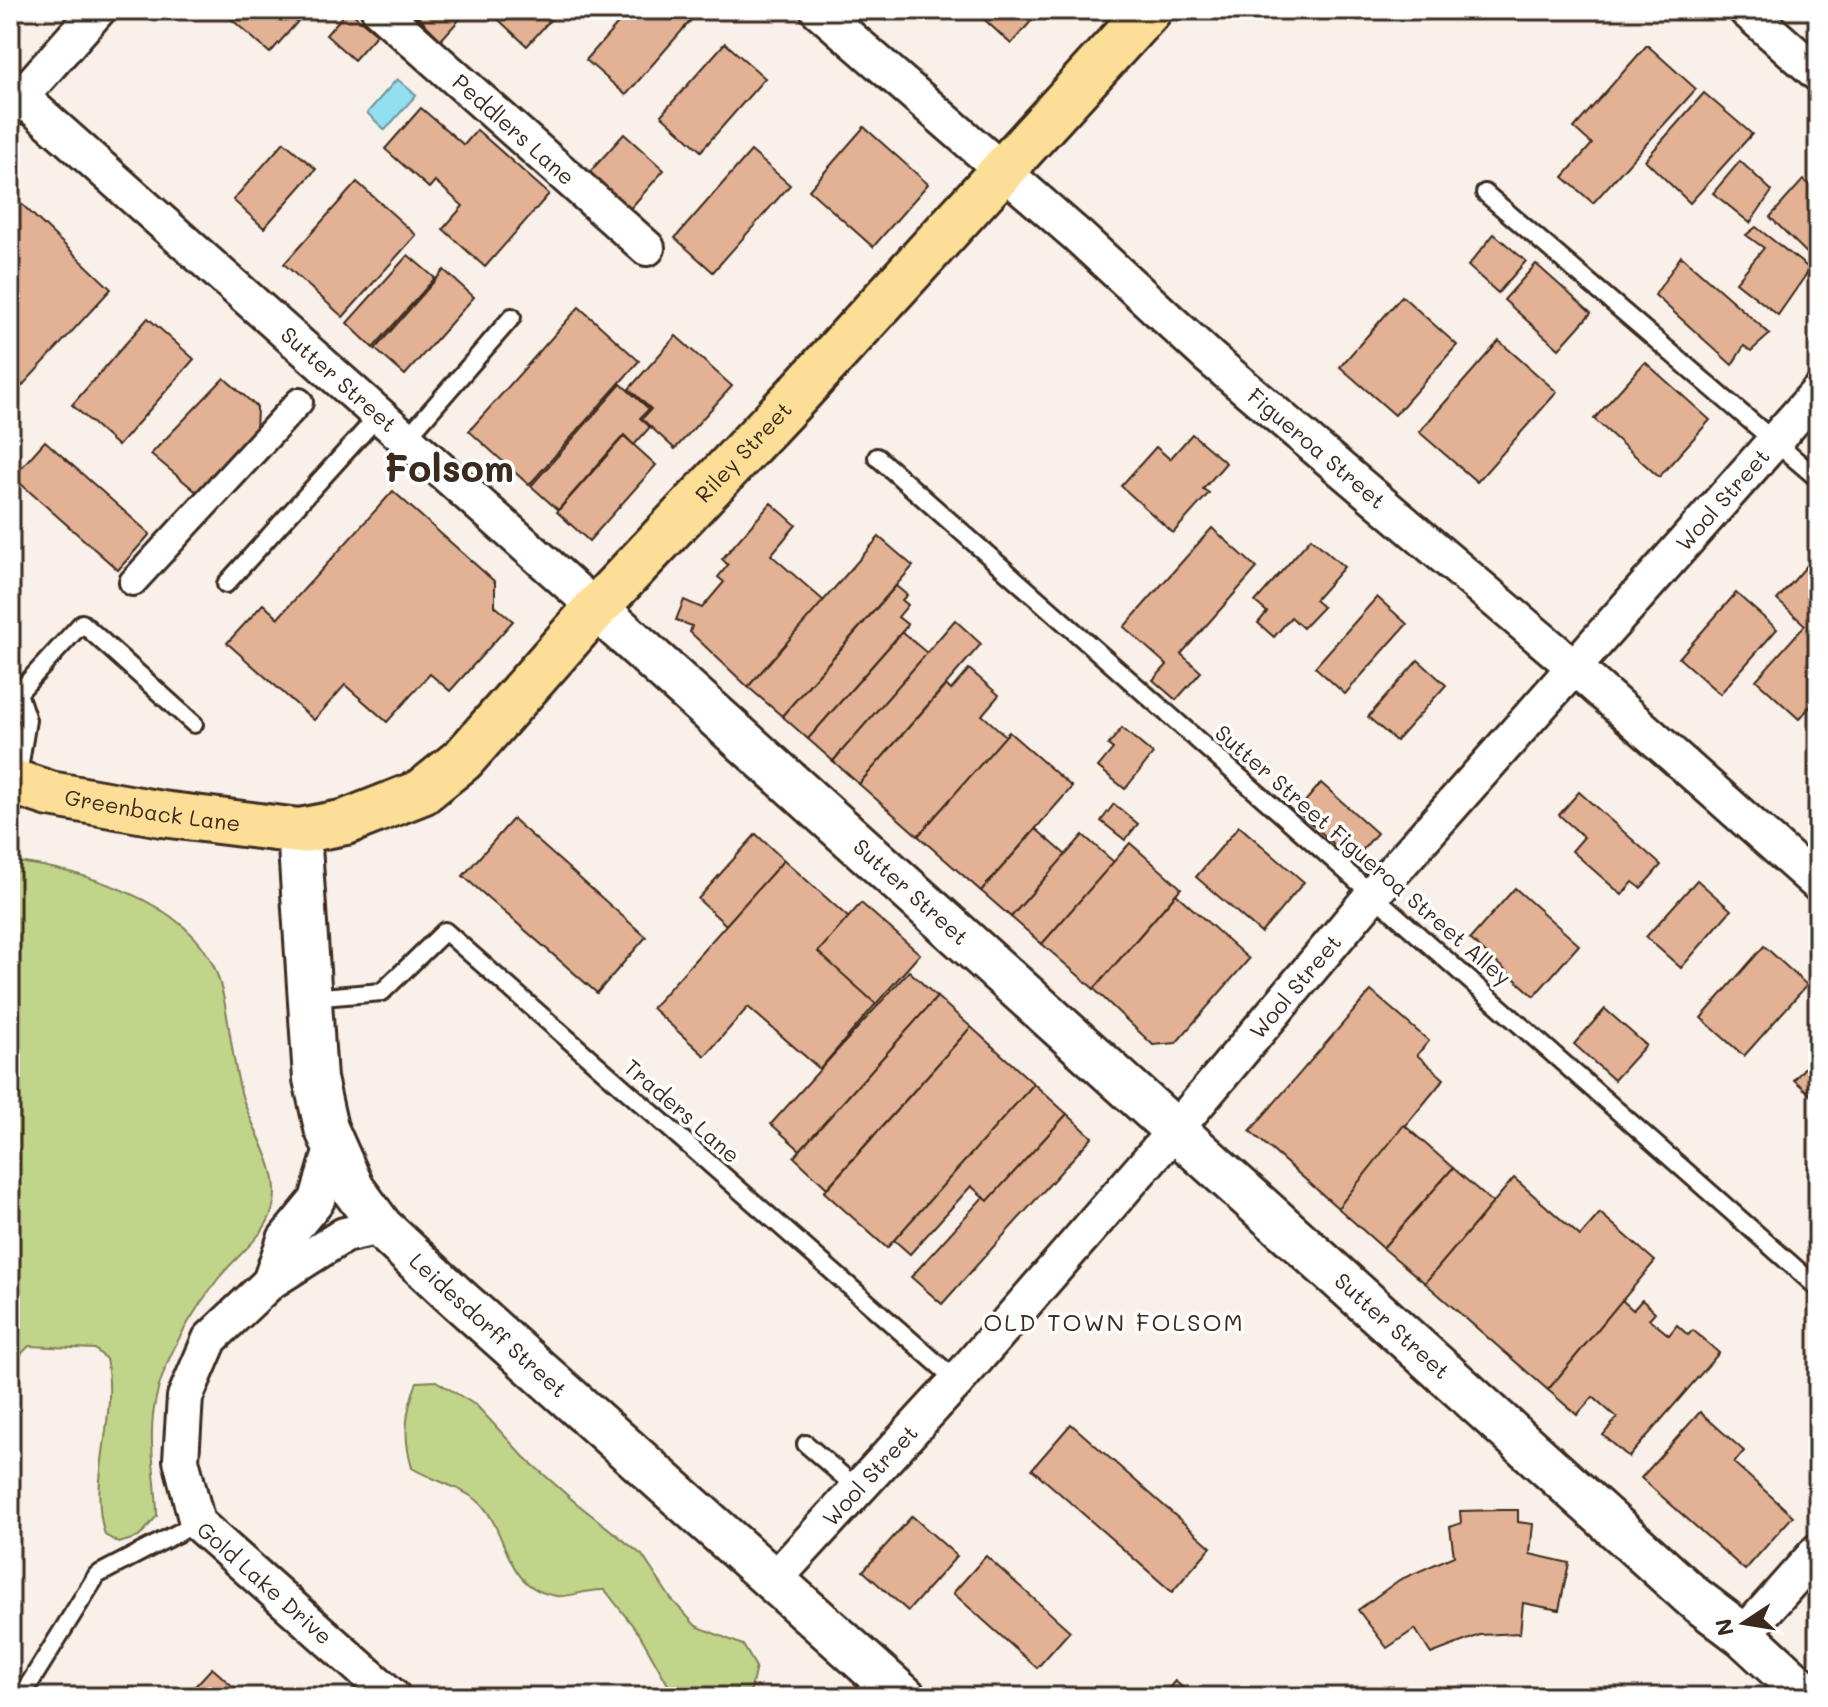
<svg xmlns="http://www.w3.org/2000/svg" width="1828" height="1707" viewBox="0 0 1828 1707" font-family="Mali,sans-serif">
<rect width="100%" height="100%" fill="#f9f0ea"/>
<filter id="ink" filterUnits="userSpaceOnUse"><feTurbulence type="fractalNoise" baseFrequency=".0125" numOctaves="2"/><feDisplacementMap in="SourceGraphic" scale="16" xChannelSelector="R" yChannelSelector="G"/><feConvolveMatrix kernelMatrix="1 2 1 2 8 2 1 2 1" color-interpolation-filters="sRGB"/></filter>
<g filter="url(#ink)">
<g fill="#c0d48a" stroke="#7e7f54" stroke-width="2">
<path d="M10 861C77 869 187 900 215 969 230 1006 230 1059 243 1099 254 1134 283 1171 273 1208 266 1236 236 1256 218 1279 186 1321 152 1376 152 1432 151 1460 157 1488 157 1516L139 1537 119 1543 105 1535C87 1480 119 1417 106 1359L95 1349 29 1346 19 1356 10 1400Z"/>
<path d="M436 1381 477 1406 524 1457 575 1502 642 1555 671 1599 696 1626 743 1645 756 1667 751 1689 743 1697H675L640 1635 605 1590C588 1589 566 1598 557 1596 505 1589 509 1536 482 1505 468 1489 433 1481 412 1468 403 1436 405 1412 417 1382Z"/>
</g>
<path fill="#91dfef" stroke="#6f979b" stroke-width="2" d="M397 79 416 95 385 130 367 113Z"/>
<g fill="#e3b294" stroke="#3b2a1e" stroke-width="2">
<path d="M221 10H308L270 53Z"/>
<path d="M348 10 377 34 354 60 326 35Z"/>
<path d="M411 10H468L441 40Z"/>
<path d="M488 10H559L527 46Z"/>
<path d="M630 10H682L692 19 626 95 586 60Z"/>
<path d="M974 10H1041L1011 44Z"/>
<path d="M725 43 765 78 701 151 661 115Z"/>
<path d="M1647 45 1696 89 1593 203 1563 177 1592 144 1574 128Z"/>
<path d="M1704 93 1752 134 1690 203 1645 160Z"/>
<path d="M421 108 464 145 477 130 549 194 485 267 443 229 463 206 435 181 429 188 385 149Z"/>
<path d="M864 127 928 184 873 247 809 190Z"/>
<path d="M624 134 664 170 629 210 588 174Z"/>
<path d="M284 142 316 169 264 228 233 200Z"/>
<path d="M751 151 790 185 713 272 675 238Z"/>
<path d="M1740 161 1772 191 1750 223 1713 193Z"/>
<path d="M1803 180 1818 192V264L1770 217Z"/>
<path d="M357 182 416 235 343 317 284 264Z"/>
<path d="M10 193 111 289 10 399Z"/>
<path d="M1756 227 1810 269 1778 315 1736 282 1764 248 1746 235Z"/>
<path d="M1494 234 1526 261 1498 293 1468 266Z"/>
<path d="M408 255 435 278 373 348 347 323Z"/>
<path d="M1681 256 1770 334 1751 351 1744 346 1732 365 1655 295Z"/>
<path d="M1536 264 1591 313 1559 349 1504 300Z"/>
<path d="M444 270 474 297 405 375 375 349Z"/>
<path d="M1402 296 1457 345 1395 415 1340 367Z"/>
<path d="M579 307 639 361 529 485 469 431Z"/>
<path d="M148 318 194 359 118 446 72 405Z"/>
<path d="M676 336 732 386 675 449 642 419 651 409 629 389Z"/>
<path d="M1499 341 1557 392 1477 482 1419 432Z"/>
<path d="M1645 362 1710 420 1659 477 1594 419Z"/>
<path d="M224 378 257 407 256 432 199 494 151 454Z"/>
<path d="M621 384 649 409 640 418 650 427 634 445 624 435 558 510 531 486Z"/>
<path d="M1192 434 1226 463 1203 489 1209 493 1173 533 1121 486 1156 447 1170 459Z"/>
<path d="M624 436 656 465 589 541 557 512Z"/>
<path d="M45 441 150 534 118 570 13 477Z"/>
<path d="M393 491 495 582V606L513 621 450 691 430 674 387 722 345 685 314 720 227 643 263 604 278 618Z"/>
<path d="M771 503 796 525 771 555 824 601 748 687 690 632 692 626 676 620 684 600 702 608 724 582 718 577 728 565 722 559Z"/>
<path d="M1212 528 1257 568 1181 654 1201 672 1176 700 1153 680 1167 665 1124 627Z"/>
<path d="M879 537 913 566 782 716 748 687Z"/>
<path d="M1311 538 1344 567 1315 600 1323 607 1303 628 1291 617 1274 637 1258 623 1267 612 1255 602Z"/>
<path d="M1817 554 1818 698 1799 719 1756 680 1805 625 1777 600Z"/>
<path d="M896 586 907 595 902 600 908 605 898 617 908 625 808 739 782 716Z"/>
<path d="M1736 593 1777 629 1720 694 1679 658Z"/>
<path d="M1377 597 1407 624 1345 694 1315 667Z"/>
<path d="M955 620 981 644 859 784 833 761Z"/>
<path d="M902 632 927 653 833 761 808 739Z"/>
<path d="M1418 660 1446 685 1396 741 1368 717Z"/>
<path d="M969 669 999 695 982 715 1006 736 918 836 859 784 946 685 951 690Z"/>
<path d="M1122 728 1153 754 1125 789 1098 767 1113 749 1108 745Z"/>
<path d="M1009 732 1072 787 981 891 918 836Z"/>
<path d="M1321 783 1377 833 1353 861 1297 811Z"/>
<path d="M1579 792 1661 865 1641 888 1633 882 1622 895 1572 851 1584 837 1559 815Z"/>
<path d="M1114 804 1138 824 1125 840 1101 821Z"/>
<path d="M513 819 646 937 597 993 463 876Z"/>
<path d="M1239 826 1304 882 1261 933 1196 877Z"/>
<path d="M1036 829 1066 855 1011 917 981 891Z"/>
<path d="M756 834 784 860 726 925 698 899Z"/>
<path d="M1083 835 1114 862 1042 944 1011 917Z"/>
<path d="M1130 843 1181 888 1094 989 1042 944Z"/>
<path d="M784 860 849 918 834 934 892 985 820 1069 748 1007 705 1056 652 1008Z"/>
<path d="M1697 880 1731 910 1681 968 1646 937Z"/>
<path d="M1515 888 1579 945 1534 996 1470 939Z"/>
<path d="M1176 894 1249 959 1176 1043 1153 1045 1094 989Z"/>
<path d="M861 903 920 954 876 1004 818 952Z"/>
<path d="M1764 946 1807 985 1744 1056 1701 1018Z"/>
<path d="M909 971 937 997 800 1150 771 1124Z"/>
<path d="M1371 991 1429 1041 1417 1055 1444 1079 1338 1208 1250 1131Z"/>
<path d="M937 997 971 1027 827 1188 794 1157Z"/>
<path d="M1605 1009 1646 1045 1614 1080 1574 1044Z"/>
<path d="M971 1027 1034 1084 887 1248 824 1192Z"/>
<path d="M1818 1052V1101L1794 1080Z"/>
<path d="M1034 1084 1067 1114 988 1201 971 1186 910 1254 894 1240Z"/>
<path d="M1067 1114 1092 1137 942 1304 911 1277 983 1197 988 1201Z"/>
<path d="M1404 1125 1453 1168 1383 1248 1338 1208Z"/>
<path d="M1453 1168 1493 1203 1425 1283 1383 1248Z"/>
<path d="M1514 1178 1580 1236 1600 1213 1655 1261 1548 1390 1425 1283Z"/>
<path d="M1622 1300 1633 1310 1642 1300 1655 1312 1649 1319 1669 1335 1677 1325 1688 1335 1693 1330 1719 1353 1629 1457 1603 1435 1617 1418 1593 1397 1577 1415 1548 1390Z"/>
<path d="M1700 1412 1744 1451 1734 1463 1793 1516 1745 1570 1641 1478Z"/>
<path d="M1071 1424 1211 1547 1172 1592 1032 1469Z"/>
<path d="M1502 1510H1518V1522L1533 1524 1530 1554 1569 1563 1559 1610 1523 1603 1520 1633 1480 1635 1431 1654 1415 1629 1387 1648 1358 1610 1399 1580 1454 1556 1450 1527 1461 1523 1460 1511Z"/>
<path d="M912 1516 957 1556 908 1611 863 1571Z"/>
<path d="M986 1556 1070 1631 1037 1668 953 1593Z"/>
<path d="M212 1668 245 1697H185Z"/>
<path d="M1175 1681 1194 1697H1161Z"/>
</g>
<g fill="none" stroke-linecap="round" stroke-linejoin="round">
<defs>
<g id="service">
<path d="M1485 193 1818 479"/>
<path d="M406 439 512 317"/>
<path d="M877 457 1818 1288"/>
<path d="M226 584 379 415"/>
<path d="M10 697 18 693 82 623 194 724"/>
<path d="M17 781 27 720 18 693"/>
<path d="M310 998 382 992 445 931 957 1381"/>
<path d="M806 1444 858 1489"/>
<path d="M21 1697 97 1575 197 1523"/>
</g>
<path id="pedestrian" d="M133 582 299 402"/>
<g id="minor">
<path id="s1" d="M379 10 647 248"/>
<path id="s2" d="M818 10 1078 236 1209 357 1574 667 1818 884"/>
<path d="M1746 10 1818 74"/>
<path id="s3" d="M10 87 596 608"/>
<path d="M10 109 98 10"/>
<path id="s4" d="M381 1227 344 1235 270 1282 210 1339 185 1397 181 1460 197 1523 393 1697"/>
<path d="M270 1282 285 1239 317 1200 333 1145"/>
<path id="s5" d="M774 1580 957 1381 1176 1129 1374 893 1818 392"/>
<path d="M1743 1635 1818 1551"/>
</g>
<g id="tertiary">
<path id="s6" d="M596 608 1694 1598 1743 1635 1810 1697"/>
<path id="s7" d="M299 831 315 1079 326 1128 353 1189 381 1227 455 1296 904 1697"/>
</g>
<g id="primary">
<path id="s8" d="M10 781 50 794 162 814 299 831 346 822 422 792 463 759 596 608 800 392 1149 10"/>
</g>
</defs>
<use href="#service" stroke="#3b2a1e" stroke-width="22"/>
<use href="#pedestrian" stroke="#3b2a1e" stroke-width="32"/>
<use href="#minor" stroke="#3b2a1e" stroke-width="40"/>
<use href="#tertiary" stroke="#3b2a1e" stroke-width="48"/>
<use href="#primary" stroke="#3b2a1e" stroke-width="50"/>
<use href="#service" stroke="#fff" stroke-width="16"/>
<use href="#pedestrian" stroke="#fff" stroke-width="26"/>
<use href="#minor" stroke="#fff" stroke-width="34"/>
<use href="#tertiary" stroke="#fff" stroke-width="42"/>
<use href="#primary" stroke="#fcde96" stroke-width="44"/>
</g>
</g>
<g text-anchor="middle" stroke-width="7" stroke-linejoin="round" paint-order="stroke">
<g font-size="22" fill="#3b2a1e" stroke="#fff">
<text dy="8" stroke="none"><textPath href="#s1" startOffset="180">Peddlers Lane</textPath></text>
<text dy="8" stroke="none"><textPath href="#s3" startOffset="440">Sutter Street</textPath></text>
<text dy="8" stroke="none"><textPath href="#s2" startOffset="664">Figueroa Street</textPath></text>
<text dy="8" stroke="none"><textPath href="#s8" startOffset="892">Riley Street</textPath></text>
<text dy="8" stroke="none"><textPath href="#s5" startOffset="1438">Wool Street</textPath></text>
<text dy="8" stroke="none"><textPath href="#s8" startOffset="146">Greenback Lane</textPath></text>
<text transform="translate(1363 855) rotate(41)" y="8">Sutter Street Figueroa Street Alley</text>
<text dy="8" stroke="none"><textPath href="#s6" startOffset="424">Sutter Street</textPath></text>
<text dy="8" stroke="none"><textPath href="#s5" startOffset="790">Wool Street</textPath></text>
<text transform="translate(682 1111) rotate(41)" y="8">Traders Lane</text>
<text dy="8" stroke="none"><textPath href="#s7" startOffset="558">Leidesdorff Street</textPath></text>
<text dy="8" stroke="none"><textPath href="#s6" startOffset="1072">Sutter Street</textPath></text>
<text dy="8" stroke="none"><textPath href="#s5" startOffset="142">Wool Street</textPath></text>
<text dy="8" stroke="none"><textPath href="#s4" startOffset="490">Gold Lake Drive</textPath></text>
</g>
<g font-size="24" letter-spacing="2" fill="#3b2a1e" stroke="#fff">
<text x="1114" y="1331">OLD TOWN FOLSOM</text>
</g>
<g font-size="38" font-weight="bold" fill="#3b2a1e" stroke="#fff">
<text x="449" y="482">Folsom</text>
</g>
</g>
<rect width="1828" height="1707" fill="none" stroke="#fff" stroke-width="40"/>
<rect x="20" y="20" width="1788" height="1667" fill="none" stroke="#3b2a1e" stroke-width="3" filter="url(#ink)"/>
<g transform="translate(1744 1623) rotate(258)" stroke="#ffffff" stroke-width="6" paint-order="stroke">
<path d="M0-6L14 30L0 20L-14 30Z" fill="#3b2a1e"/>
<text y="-12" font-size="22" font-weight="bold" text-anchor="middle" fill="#3b2a1e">N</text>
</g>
</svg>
